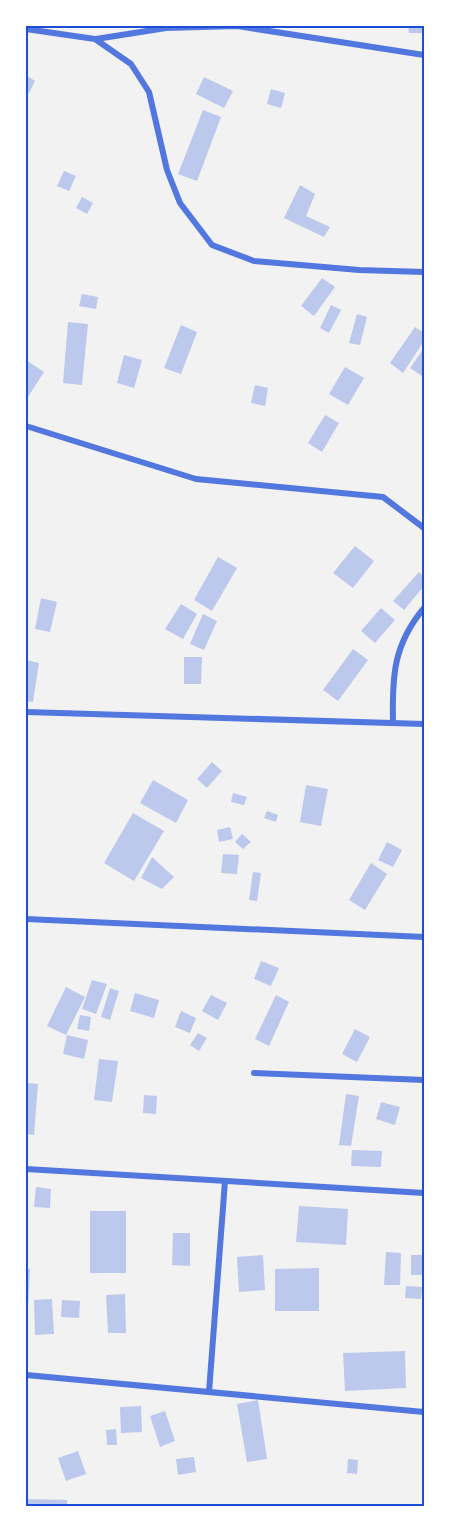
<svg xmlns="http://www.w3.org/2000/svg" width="450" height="1532" viewBox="0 0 450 1532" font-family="'Noto Sans',sans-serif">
<rect width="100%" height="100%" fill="#f2f2f2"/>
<g fill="#bdc9ec">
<path d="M408 26H422V33H409Z"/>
<path d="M26 75 35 81 29 93 26 92Z"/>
<path d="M204 77 233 91 224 108 196 94Z"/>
<path d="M271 89 285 93 281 108 267 104Z"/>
<path d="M203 110 221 117 197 181 178 174Z"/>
<path d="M64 171 76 176 69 191 57 186Z"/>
<path d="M300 185 315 194 306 216 330 227 324 237 284 218Z"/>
<path d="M82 197 93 203 87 214 76 208Z"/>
<path d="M322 278 335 287 314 316 301 306Z"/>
<path d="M82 294 98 297 96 309 79 306Z"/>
<path d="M331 305 341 310 329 333 320 328Z"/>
<path d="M357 314 367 317 360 345 349 343Z"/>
<path d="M68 322 88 324 82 385 63 383Z"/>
<path d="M181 325 197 332 181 374 164 368Z"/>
<path d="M415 327 424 333V341L403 373 390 363Z"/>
<path d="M424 348V372L422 376 410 368Z"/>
<path d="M124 355 142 360 134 388 117 383Z"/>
<path d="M26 360 44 372 26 400Z"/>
<path d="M345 367 364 378 348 405 329 394Z"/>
<path d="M255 385 268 388 265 406 251 403Z"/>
<path d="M325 415 339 423 322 452 308 443Z"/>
<path d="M355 546 374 561 353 588 333 573Z"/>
<path d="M218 557 237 568 212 611 194 600Z"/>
<path d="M419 572 424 577V586L404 610 393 601Z"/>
<path d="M41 598 57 602 50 632 35 629Z"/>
<path d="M181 604 197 614 183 639 165 629Z"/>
<path d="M381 608 395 620 375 643 361 631Z"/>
<path d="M203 614 217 621 204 650 190 644Z"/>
<path d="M353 649 368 660 338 701 323 690Z"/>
<path d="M184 657H202L201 684H184Z"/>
<path d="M26 660 39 663 33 702 26 701Z"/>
<path d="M212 762 222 771 207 788 197 779Z"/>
<path d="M153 780 188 800 176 823 140 803Z"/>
<path d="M306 785 328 789 321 826 300 822Z"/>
<path d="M233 793 247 797 244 805 231 802Z"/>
<path d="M267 811 278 815 276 822 264 818Z"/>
<path d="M133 813 164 831 134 881 104 863Z"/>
<path d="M230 827 233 839 219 842 217 830Z"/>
<path d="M242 834 251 842 243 849 235 842Z"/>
<path d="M387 842 402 850 393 867 378 860Z"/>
<path d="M223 854 239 855 237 874 221 873Z"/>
<path d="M152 857 174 877 162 889 141 878Z"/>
<path d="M371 863 387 874 365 910 349 900Z"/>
<path d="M253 872 261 873 257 901 249 900Z"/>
<path d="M261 961 279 968 271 986 254 979Z"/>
<path d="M92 980 107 984 96 1014 82 1009Z"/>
<path d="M66 987 85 997 66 1035 47 1026Z"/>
<path d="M110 988 119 991 110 1020 101 1017Z"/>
<path d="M135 993 159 1000 154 1018 130 1011Z"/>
<path d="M211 995 227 1003 218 1020 202 1011Z"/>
<path d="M276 995 289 1002 269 1046 255 1039Z"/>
<path d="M181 1011 196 1018 190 1033 175 1027Z"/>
<path d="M80 1015 91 1017 89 1031 77 1029Z"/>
<path d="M355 1029 370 1037 357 1062 342 1054Z"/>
<path d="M198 1033 207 1038 199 1051 190 1045Z"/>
<path d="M67 1035 88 1040 84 1059 63 1054Z"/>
<path d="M99 1059 118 1061 112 1102 94 1100Z"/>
<path d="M26 1083 38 1084 34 1135 26 1134Z"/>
<path d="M346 1094 359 1096 351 1146 339 1145Z"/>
<path d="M144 1095 157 1096 156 1114 143 1113Z"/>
<path d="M381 1102 400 1107 395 1125 376 1119Z"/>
<path d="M352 1150 382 1151 381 1167 351 1166Z"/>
<path d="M36 1187 51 1189 50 1208 34 1207Z"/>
<path d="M299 1206 348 1209 346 1245 296 1242Z"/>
<rect x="90" y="1211" width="36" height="62"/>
<path d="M173 1233H190V1266L172 1265Z"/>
<path d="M386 1252 401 1253 400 1285H384Z"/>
<path d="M263 1255 265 1290 239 1292 237 1257Z"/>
<rect x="411" y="1255" width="13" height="20"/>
<path d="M26 1268 30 1269 28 1309H26Z"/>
<path d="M319 1268V1311H275V1269Z"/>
<path d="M406 1286 422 1287 421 1299 405 1298Z"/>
<path d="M125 1294 126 1333H108L106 1295Z"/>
<path d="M52 1299 54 1334 35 1335 34 1300Z"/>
<path d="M62 1300 80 1301 79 1318 61 1317Z"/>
<path d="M405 1351 406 1388 345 1391 343 1353Z"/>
<path d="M258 1400 267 1459 247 1462 237 1404Z"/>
<path d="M141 1406 142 1432 121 1433 120 1407Z"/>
<path d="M165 1411 175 1441 160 1447 150 1416Z"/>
<path d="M116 1429 117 1445H107L106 1430Z"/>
<path d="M78 1451 86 1474 66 1481 58 1458Z"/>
<path d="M194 1457 196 1472 178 1475 176 1459Z"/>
<path d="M348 1459 358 1460 357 1474 347 1473Z"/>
<path d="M26 1499 67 1500V1506H26Z"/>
</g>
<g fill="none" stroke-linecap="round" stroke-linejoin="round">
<g stroke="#5277de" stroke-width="6">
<path d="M26 29 95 39 131 64 149 92 167 170 180 203 212 245 254 261 359 270 424 272"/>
<path d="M96 39 166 28 237 26 424 55"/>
<path d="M26 426 196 479 383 497 424 528"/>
<path d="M26 712 424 724"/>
<path d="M393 723C392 677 393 645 424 608"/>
<path d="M26 919 424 937"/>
<path d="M254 1073 424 1080"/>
<path d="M26 1169 424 1193"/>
<path d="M26 1375 424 1412"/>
<path d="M209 1392 225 1181"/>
</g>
</g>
<rect width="450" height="1532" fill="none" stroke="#ffffff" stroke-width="54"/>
<rect x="27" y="27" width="396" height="1478" fill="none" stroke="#1d4ed8" stroke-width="2"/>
</svg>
